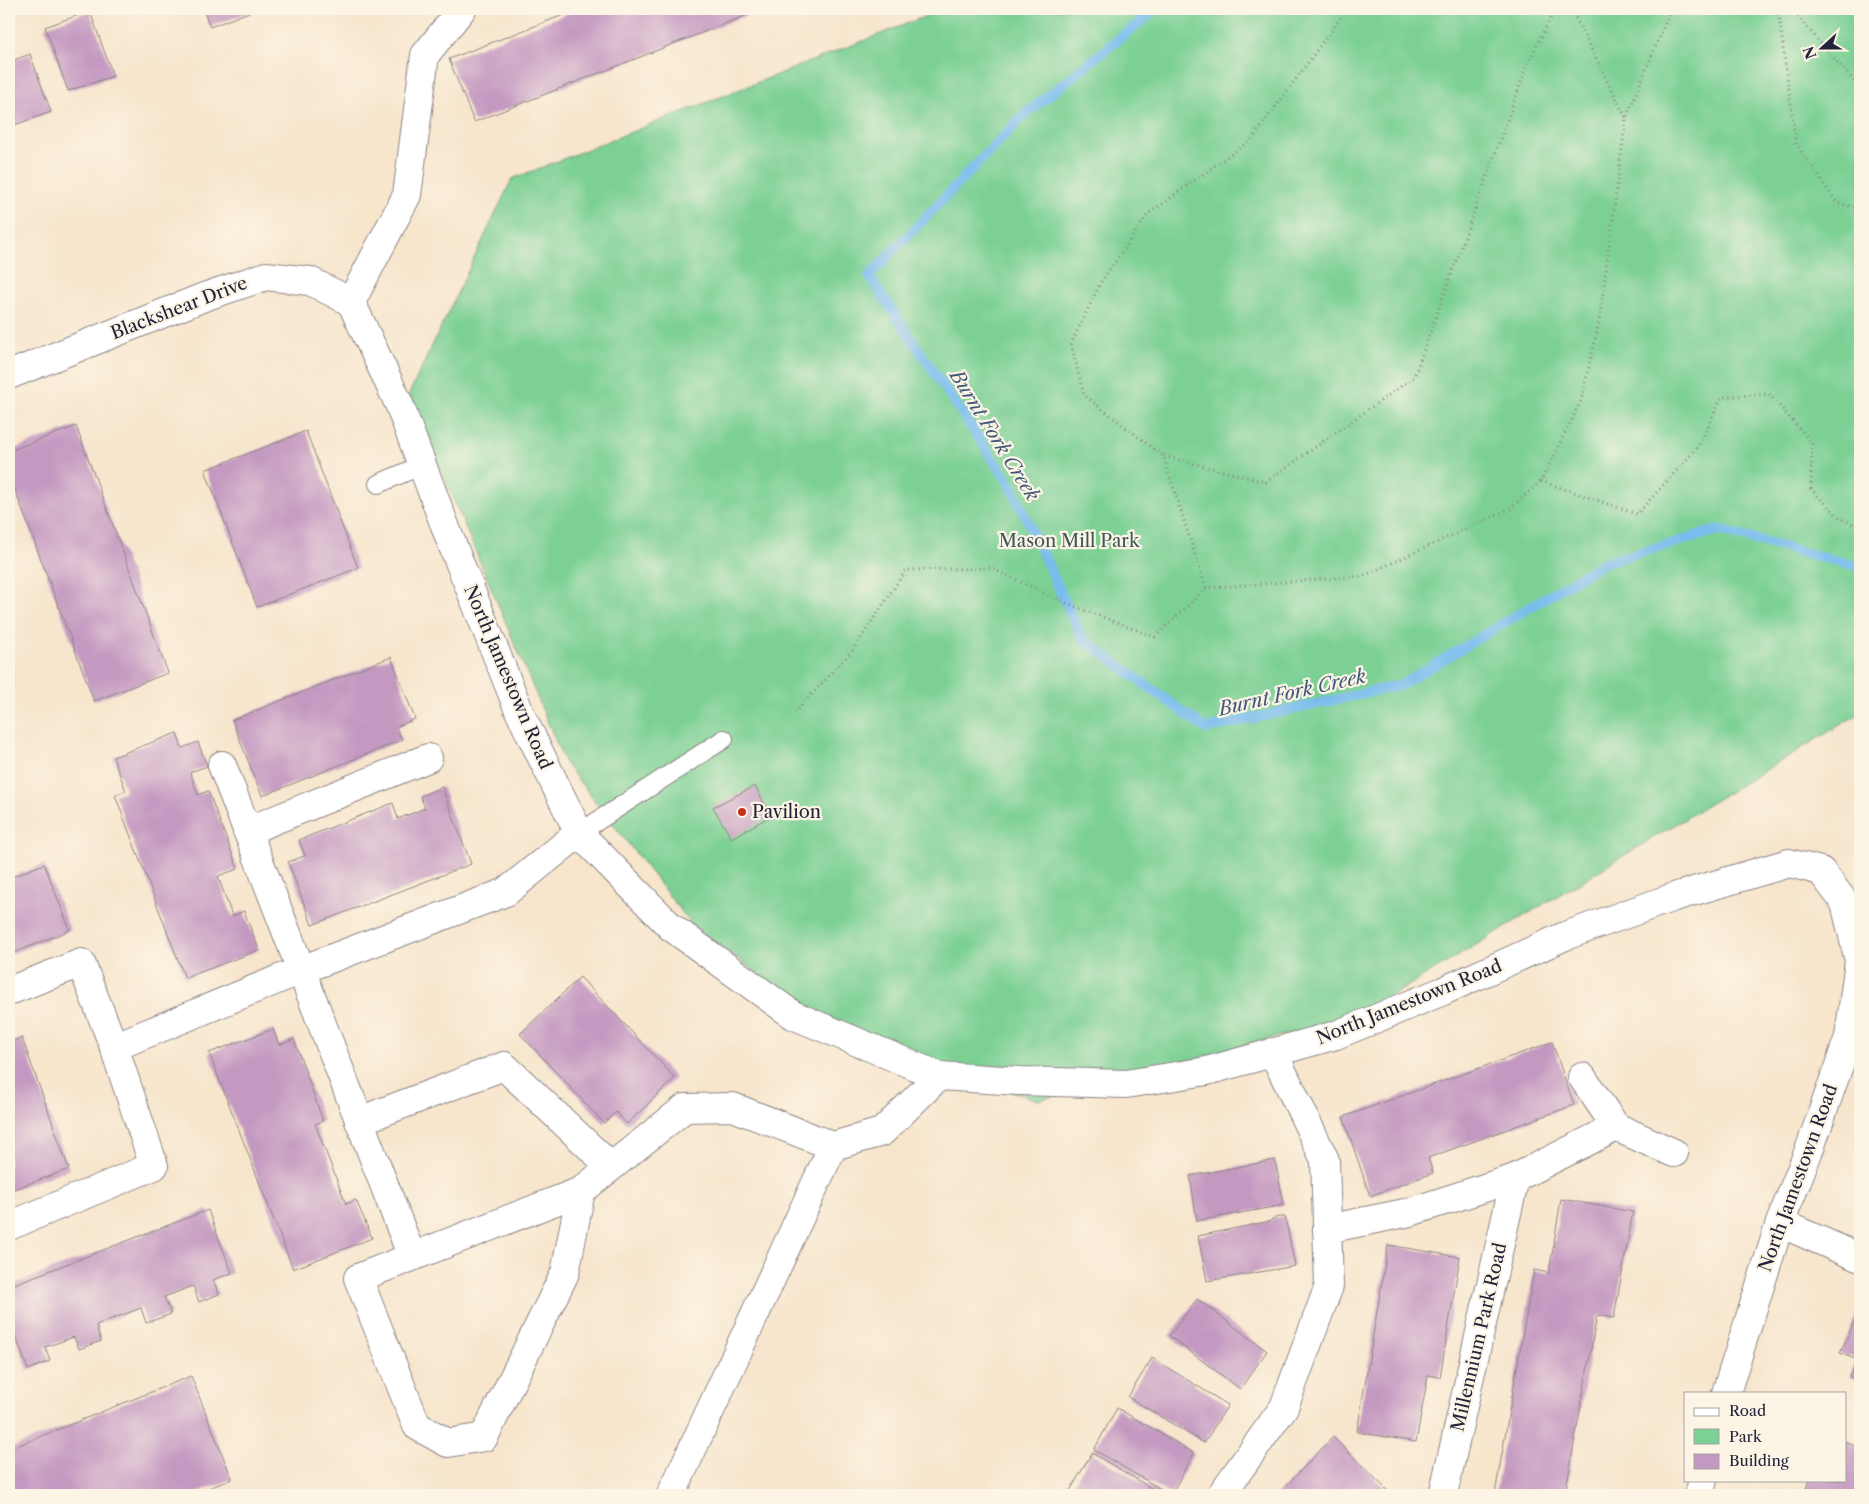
<svg xmlns="http://www.w3.org/2000/svg" width="1869" height="1504" viewBox="0 0 1869 1504" font-family="'Libre Caslon Text',serif">
<rect width="100%" height="100%" fill="#fcf5e5"/>
<filter id="ink" filterUnits="userSpaceOnUse"><feTurbulence type="fractalNoise" baseFrequency=".02" numOctaves="2"/><feDisplacementMap in="SourceGraphic" scale="10" xChannelSelector="R" yChannelSelector="G"/><feConvolveMatrix kernelMatrix="1 2 1 2 8 2 1 2 1" color-interpolation-filters="sRGB"/></filter>
<filter id="wash" filterUnits="userSpaceOnUse"><feTurbulence type="fractalNoise" baseFrequency=".0096" numOctaves="4" result="noise"/><feDisplacementMap in="SourceGraphic" scale="20" xChannelSelector="R" yChannelSelector="G"/><feGaussianBlur stdDeviation="1.12" result="paint"/><feColorMatrix in="noise" values="0 0 0 0 0 0 0 0 0 0 0 0 0 0 0 0 0 1.4 0 .05"/><feComposite in="paint" operator="in"/></filter>
<g filter="url(#wash)">
<rect width="100%" height="100%" fill="#f7e5cc"/>
<path fill="#7bd094" stroke="#4e7968" d="M944 9H1860V713L1360 1015 1038 1100 840 1034 692 925 565 763 409 394 512 179Z"/>
<g fill="none" stroke-linecap="round" stroke-linejoin="round">
<path stroke="#78bcee" stroke-width="10" d="M1156 9 1023 116 869 276 1011 486 1082 638 1206 729 1401 685 1603 563 1718 530 1860 567"/>
</g>
<g id="blocks">
<g fill="#c499c1">
<path d="M203 9H257L210 27Z"/>
<path d="M579 9H754L755 12 474 122 449 59Z"/>
<path d="M90 11 113 76 68 91 45 27Z"/>
<path d="M30 54 51 112 9 127V62Z"/>
<path d="M76 426 168 673 94 701 9 474V451Z"/>
<path d="M306 431 358 568 257 607 205 470Z"/>
<path d="M391 657 415 719 396 727 402 740 262 796 232 720Z"/>
<path d="M177 733 182 748 198 742 207 766 190 772 198 795 208 791 238 869 218 876 232 916 244 911 259 950 185 978 115 795 126 791 113 757Z"/>
<path d="M755 786 771 816 731 838 713 807Z"/>
<path d="M442 787 471 864 312 925 288 862 305 856 299 840 393 803 398 819 425 808 420 796Z"/>
<path d="M44 864 70 930 9 955V878Z"/>
<path d="M580 977 675 1078 627 1124 616 1112 604 1123 520 1034Z"/>
<path d="M273 1029 279 1045 294 1039 323 1121 315 1124 346 1204 356 1200 372 1238 293 1269 209 1053Z"/>
<path d="M22 1038 69 1169 9 1191V1043Z"/>
<path d="M1552 1042 1574 1105 1428 1158 1433 1173 1370 1196 1343 1117Z"/>
<path d="M1275 1160 1284 1205 1197 1221 1190 1176Z"/>
<path d="M1561 1199 1633 1212 1614 1318 1597 1315 1565 1495 1495 1494 1534 1270 1549 1273Z"/>
<path d="M208 1210 232 1273 213 1280 219 1294 199 1302 193 1286 164 1297 171 1314 146 1323 141 1308 96 1325 101 1341 79 1349 74 1337 45 1347 50 1361 28 1370 9 1318V1286Z"/>
<path d="M1279 1217H1285L1295 1266 1207 1281 1198 1236 1271 1221 1272 1219Z"/>
<path d="M1388 1245 1460 1257 1440 1377 1428 1375 1416 1442 1357 1432Z"/>
<path d="M1197 1299 1267 1351 1240 1389 1169 1336Z"/>
<path d="M1860 1308V1382L1849 1377 1857 1360 1840 1353Z"/>
<path d="M1152 1358 1228 1405 1204 1443 1128 1397Z"/>
<path d="M191 1376 232 1479 191 1495H9V1449Z"/>
<path d="M1117 1408 1194 1453 1171 1495 1094 1450Z"/>
<path d="M1333 1437 1388 1491 1384 1495H1277Z"/>
<path d="M1845 1441 1860 1448V1495H1803L1810 1480H1845Z"/>
<path d="M1092 1453 1163 1495H1070L1068 1494Z"/>
</g>
</g>
</g>
<g filter="url(#ink)">
<use href="#blocks" fill-opacity="0" stroke="#8c8484" stroke-width="1"/>
<g fill="none" stroke-linecap="round" stroke-linejoin="round">
<defs>
<g id="service">
<path d="M378 484 422 465"/>
<path d="M579 833 724 739"/>
</g>
<g id="minor">
<path d="M351 302 399 404 450 539 520 713 579 833 671 927 793 1015 939 1076 1019 1081 1126 1084 1207 1071 1336 1035 1443 991 1565 936 1674 897 1789 863 1821 871 1845 903 1859 961 1849 1037 1811 1145 1780 1223 1726 1393"/>
<path d="M351 302 407 195 425 55 462 9"/>
<path d="M9 375 204 297 266 276 310 281 351 302"/>
<path d="M222 765 412 1257"/>
<path d="M247 831 428 758"/>
<path d="M9 991 81 963 114 1047 154 1166 9 1226"/>
<path d="M114 1047 301 970 506 892 579 833"/>
<path d="M1582 1077 1616 1127 1674 1153"/>
<path d="M359 1121 504 1066 611 1167"/>
<path d="M581 1191 358 1278 417 1426 448 1443 484 1437 565 1273 581 1191 685 1108 733 1107 833 1146 882 1132 939 1076"/>
<path d="M1780 1223 1860 1258"/>
<path d="M1327 1229 1410 1212 1515 1178 1616 1127"/>
<path d="M671 1495 833 1146"/>
<path d="M1221 1495 1284 1407 1329 1286 1325 1160 1273 1052"/>
<path d="M1443 1495 1515 1178"/>
<path d="M1699 1495 1703 1480"/>
</g>
</defs>
<use href="#service" stroke="#8c8484" stroke-width="20"/>
<use href="#minor" stroke="#8c8484" stroke-width="30"/>
<g stroke="#8c8484" stroke-width="3" stroke-dasharray="1 4" stroke-linecap="butt">
<path d="M1571 9 1626 118"/>
<path d="M1778 9 1796 144 1837 203 1860 209"/>
<path d="M1791 9 1858 86 1860 85"/>
<path d="M1164 456 1266 482 1414 377 1528 63 1555 9"/>
<path d="M1541 481 1637 514 1698 447 1722 397 1769 394 1812 443 1811 489 1840 518 1860 527"/>
<path d="M1206 588 1163 456 1084 395 1071 344 1101 282 1148 214 1252 139 1347 9"/>
<path d="M794 713 853 650 906 570 991 568 1066 603 1155 637 1206 588 1363 576 1510 509 1541 481 1581 401 1599 323 1626 118 1671 9"/>
</g>
<use href="#service" stroke="#fff" stroke-width="18"/>
<use href="#minor" stroke="#fff" stroke-width="28"/>
</g>
</g>
<circle fill="#c8321e" stroke="#fcf5e5" stroke-width="2" cx="742" cy="812" r="5"/>
<g text-anchor="middle" stroke-width="4.5" stroke-linejoin="round" paint-order="stroke">
<g font-size="18" fill="#22223b" stroke="#fcf5e5">
<text transform="translate(179 308) rotate(-21)" y="6">Blackshear Drive</text>
<text transform="translate(508 677) rotate(67)" y="6">North Jamestown Road</text>
<text transform="translate(1409 1002) rotate(-22)" y="6">North Jamestown Road</text>
<text transform="translate(1798 1178) rotate(-70)" y="6">North Jamestown Road</text>
<text transform="translate(1479 1337) rotate(-77)" y="6">Millennium Park Road</text>
</g>
<g font-size="18" fill="#3d5656" stroke="#fcf5e5">
<text x="1069" y="547">Mason Mill Park</text>
</g>
<g font-size="18" fill="#22223b" stroke="#fcf5e5" text-anchor="start">
<text x="752" y="818">Pavilion</text>
</g>
<g font-size="19" font-style="italic" fill="#40587a" stroke="#fcf5e5">
<text transform="translate(995 435) rotate(58)" y="7">Burnt Fork Creek</text>
<text transform="translate(1292 692) rotate(-13)" y="7">Burnt Fork Creek</text>
</g>
</g>
<rect width="1869" height="1504" fill="none" stroke="#fcf5e5" stroke-width="30"/>
<rect x="1684" y="1392" width="162" height="90" fill="#fcf5e5" stroke="#a5a1a1"/>
<rect x="1694" y="1408" width="25" height="8" fill="#ffffff" stroke="#a5a1a1"/>
<text x="1729" y="1416" font-size="15" fill="#22223b">Road</text>
<rect x="1694" y="1429" width="25" height="15" fill="#7bd094" stroke="#a5a1a1"/>
<text x="1729" y="1442" font-size="15" fill="#22223b">Park</text>
<rect x="1694" y="1454" width="25" height="15" fill="#c499c1" stroke="#a5a1a1"/>
<text x="1729" y="1466" font-size="15" fill="#22223b">Building</text>
<g transform="translate(1822 48) rotate(249)" stroke="#fcf5e5" stroke-width="4" paint-order="stroke">
<path d="M0-4L9 19L0 12L-9 19Z" fill="#22223b"/>
<text y="-8" font-size="14" font-weight="bold" text-anchor="middle" fill="#22223b">N</text>
</g>
</svg>
